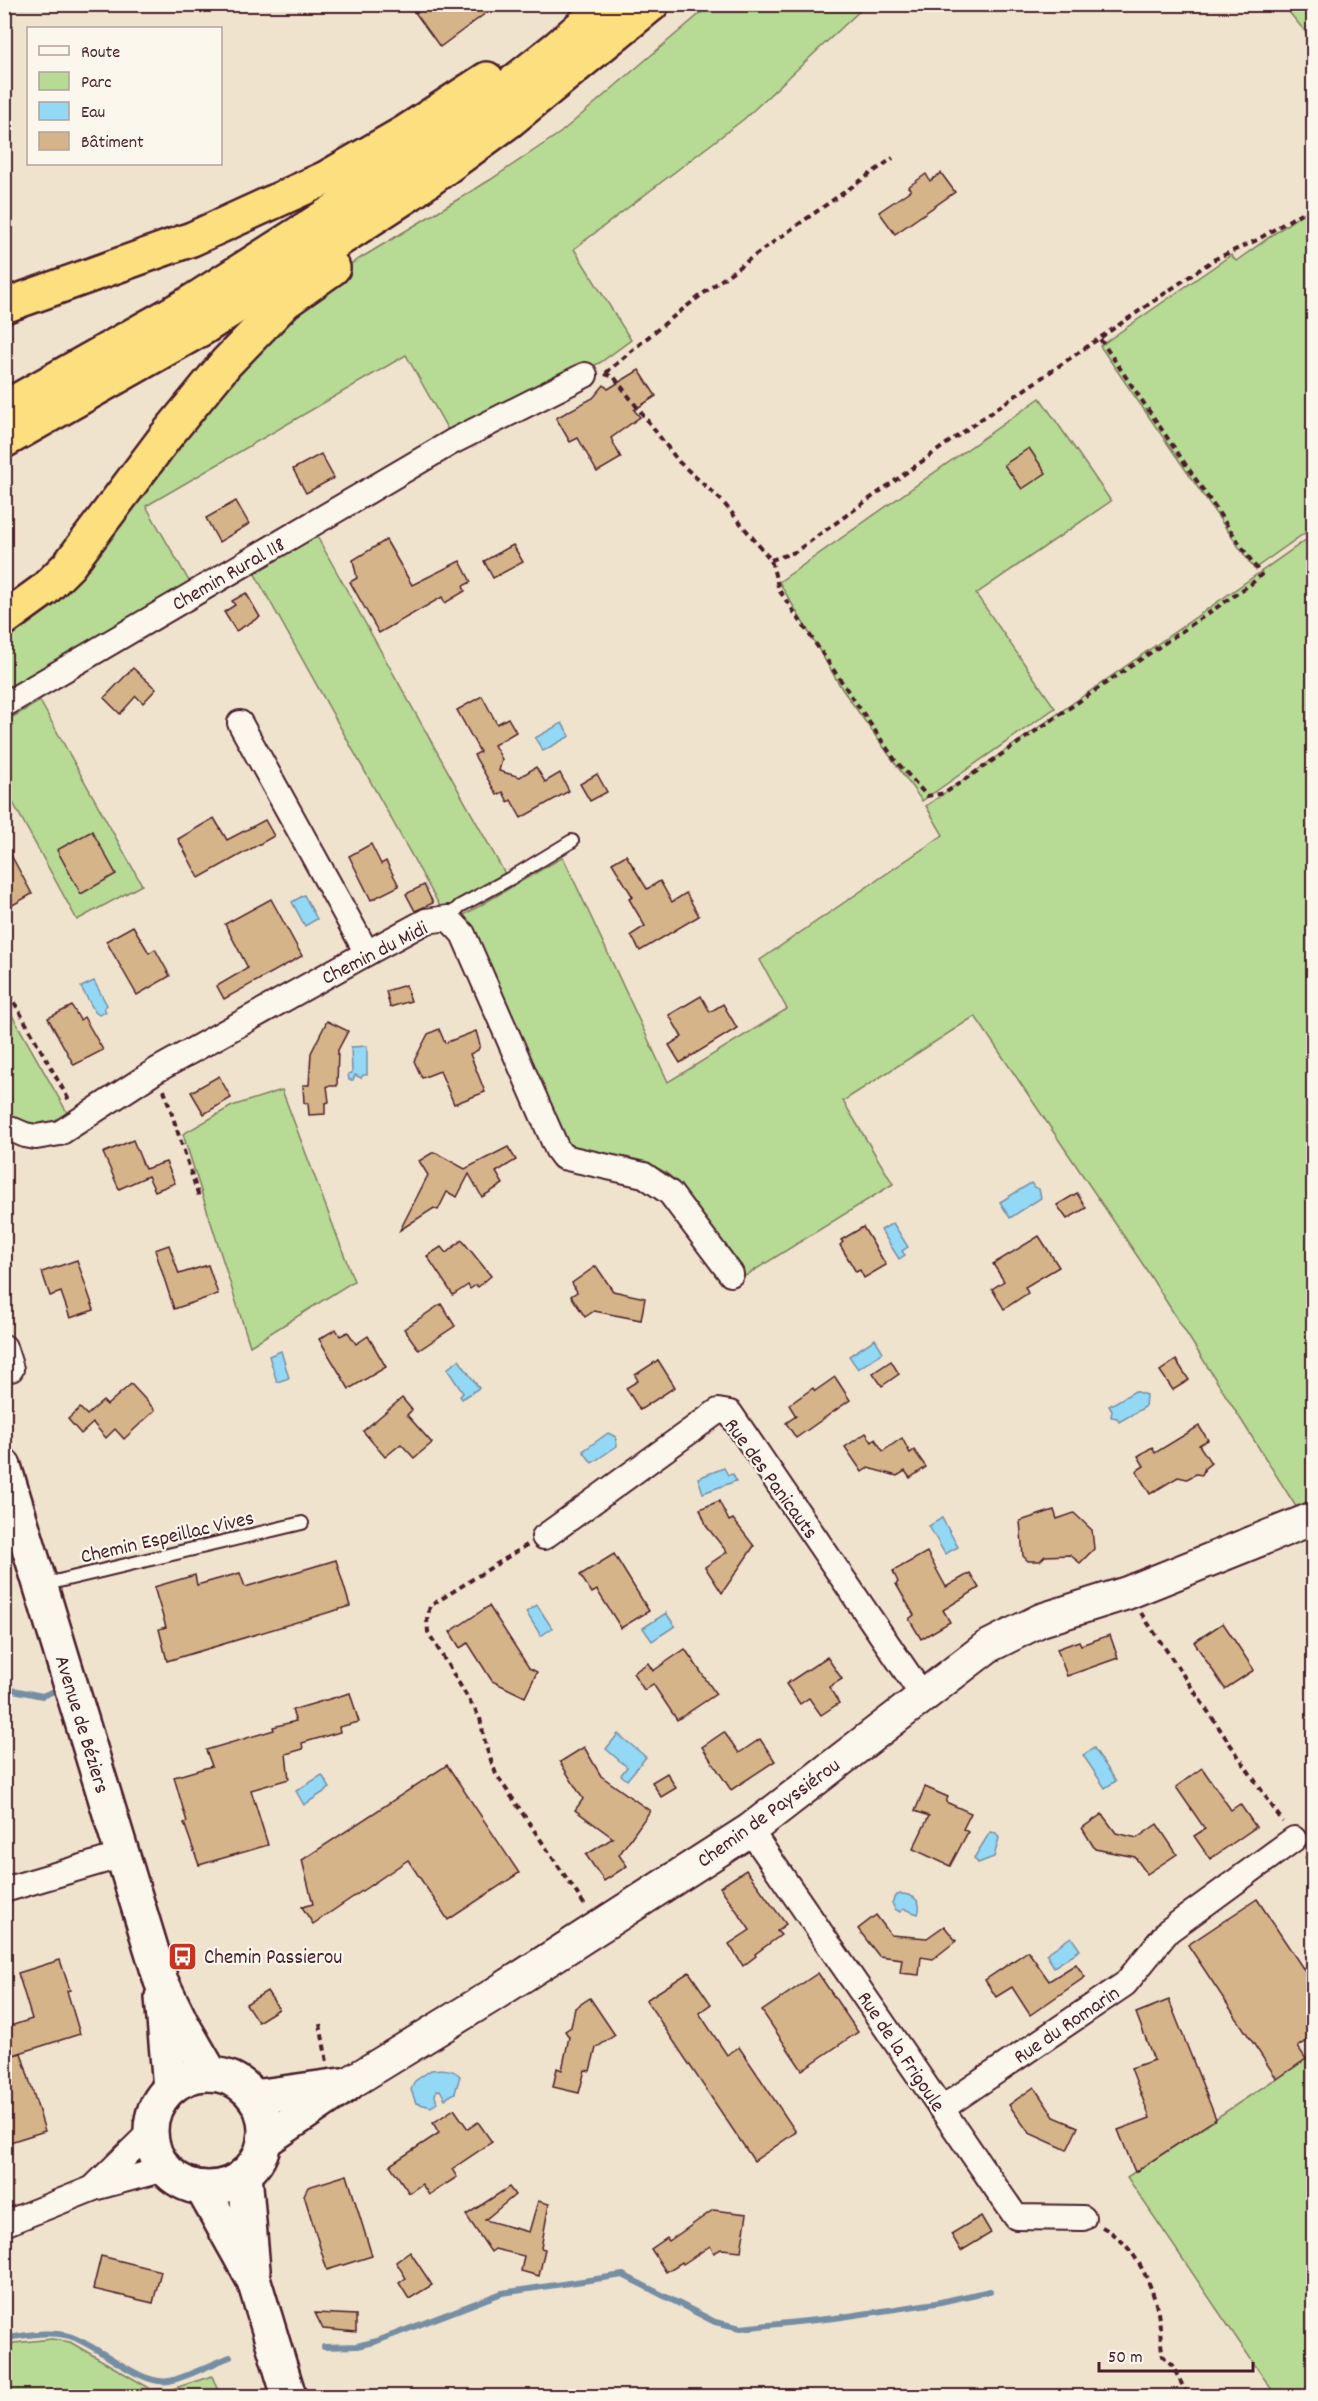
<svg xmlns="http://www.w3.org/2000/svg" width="1318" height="2401" viewBox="0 0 1318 2401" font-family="Dekko,sans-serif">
<rect width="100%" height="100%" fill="#f0e3ce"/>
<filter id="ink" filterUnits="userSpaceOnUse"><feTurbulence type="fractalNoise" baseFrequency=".0167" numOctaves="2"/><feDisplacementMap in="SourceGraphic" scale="12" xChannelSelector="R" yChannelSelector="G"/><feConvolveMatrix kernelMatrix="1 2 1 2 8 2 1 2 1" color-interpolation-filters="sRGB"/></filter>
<g filter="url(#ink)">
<g fill="#b7da95" stroke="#807c60" stroke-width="1.5">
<path d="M710 5H866L744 119 574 249 631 340 601 362 452 437 406 355 146 506 193 588 5 698V637L31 620 59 596 223 382 300 300 354 262 490 180 560 133Z"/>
<path d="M1283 5H1313V41Z"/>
<path d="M1313 206V527L1254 569 1100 346 1231 255 1236 261Z"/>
<path d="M1040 398 1111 501 976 594 1055 708 922 801 842 689 779 582Z"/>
<path d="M315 533 509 881 446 917 252 569Z"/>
<path d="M1313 535V1507L1300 1513 1142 1263 975 1016 843 1101 893 1184 742 1278C725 1254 686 1184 663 1171 641 1159 603 1156 578 1150L571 1144 562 1150 462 916 563 857 668 1082 787 1009 760 960 943 835 926 806Z"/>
<path d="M40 701 142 885 77 920 5 788 4 722Z"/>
<path d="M4 1001 69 1116 46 1128 5 1117Z"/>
<path d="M282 1090 354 1281 250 1346 183 1134 232 1106Z"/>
<path d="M1313 2054V2396H1276L1127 2177Z"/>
<path d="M52 2339 70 2342 151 2389H172L212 2376 220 2396H5V2344Z"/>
</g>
<g fill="#93d8f5" stroke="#768ea4" stroke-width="1.5">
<path d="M562 723 570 736 543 751 535 738Z"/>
<path d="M304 895 317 919 305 926 292 902Z"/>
<path d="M94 981 107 1005 104 1008 106 1012 99 1015 95 1012 81 987Z"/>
<path d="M367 1046V1075H363L361 1078 355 1075 353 1080H349L348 1074 352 1073 351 1047Z"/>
<path d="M1031 1183 1034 1187 1039 1189 1041 1198 1010 1218 1000 1202Z"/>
<path d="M893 1223 908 1247 902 1251 905 1255 899 1259 881 1230Z"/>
<path d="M875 1339 883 1352 858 1369 849 1356Z"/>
<path d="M281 1351 289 1378 277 1382 269 1356Z"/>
<path d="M459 1360 479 1388 462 1399 460 1396 463 1393 447 1369Z"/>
<path d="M1135 1391 1146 1395 1145 1407 1119 1422 1117 1418 1111 1417 1112 1411 1109 1406Z"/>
<path d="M608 1433 616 1437 617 1446 592 1463 583 1451Z"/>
<path d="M724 1468 728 1475 733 1474 736 1481 703 1493 698 1478Z"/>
<path d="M942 1518 958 1547 945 1554 929 1526Z"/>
<path d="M537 1605 552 1628 541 1636 526 1612Z"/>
<path d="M666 1613 675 1626 652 1641 643 1628Z"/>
<path d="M618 1734 646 1757 627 1780 621 1775 627 1767 606 1749Z"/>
<path d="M1094 1748 1116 1781 1105 1788 1083 1755Z"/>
<path d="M322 1775 330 1788 304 1805 296 1791Z"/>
<path d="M990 1832 996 1833 999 1838 994 1857 978 1863 974 1858Z"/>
<path d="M900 1894C913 1894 923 1901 918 1914L904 1909 900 1912 895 1909 892 1903 895 1896Z"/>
<path d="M1071 1937 1080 1950 1054 1967 1046 1954Z"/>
<path d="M431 2070C441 2069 453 2068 460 2076L455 2093 445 2099 440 2090 436 2091 435 2096 437 2103 431 2107 416 2103 411 2090 415 2081Z"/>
</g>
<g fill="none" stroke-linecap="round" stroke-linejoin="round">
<g stroke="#768ea4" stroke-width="6">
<path d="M4 1688 42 1696 52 1692"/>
<path d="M4 2338C25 2336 49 2330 69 2336 97 2344 140 2386 169 2381 185 2378 214 2363 230 2357"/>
<path d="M324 2347 357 2346 377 2341 502 2293 623 2275 715 2322 741 2328 835 2318 936 2303 990 2291"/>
</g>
</g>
<g fill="#d6b489" stroke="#4a1f2b" stroke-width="1.5">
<path d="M409 4H498L440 47Z"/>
<path d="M941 173 955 192 895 234 879 212 911 190 908 187 926 174 930 181Z"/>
<path d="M639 370 656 396 634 410 640 417 611 438 621 458 597 472 578 438 570 442 556 418 593 398 604 385 608 389Z"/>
<path d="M1029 448 1046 473 1022 489 1004 465Z"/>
<path d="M321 454 334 478 306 493 293 469Z"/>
<path d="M236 501 249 524 219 542 206 518Z"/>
<path d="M386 540 412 585 460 561 471 582 463 586 465 591 445 603 442 597 379 633 350 582 357 578 353 560Z"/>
<path d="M513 545 523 562 493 578 484 561Z"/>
<path d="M246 593 260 617 236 631 224 612 235 605 232 601Z"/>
<path d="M133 668 156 689 143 703 136 696 120 714 104 698Z"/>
<path d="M482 696 497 724 508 718 516 732 494 745 502 759 499 771 520 777 536 767 545 782 560 773 569 791 521 818 511 800 508 802 503 792 497 795 474 755 480 752 457 710Z"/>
<path d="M597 774 607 792 590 801 580 784Z"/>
<path d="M214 818 227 840 265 820 274 836 199 878 178 839Z"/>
<path d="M92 831 116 874 81 894 57 850Z"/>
<path d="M4 842 32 894 4 910Z"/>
<path d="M371 844 381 864 386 861 399 886 371 900 349 856Z"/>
<path d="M626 855 647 889 660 881 672 902 686 893 699 916 640 951 631 935 645 926 629 899 633 897 612 863Z"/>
<path d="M424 885 433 903 415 911 406 894Z"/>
<path d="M271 899 302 956 224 999 217 986 248 968 225 924Z"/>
<path d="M133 926 149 953 155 949 170 976 137 995 106 941Z"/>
<path d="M406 985 411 1001 390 1007 386 991Z"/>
<path d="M701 996 710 1012 723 1004 737 1028 680 1063 669 1045 682 1037 669 1015Z"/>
<path d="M72 1006 80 1020 84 1017 103 1050 74 1065 48 1018Z"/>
<path d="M327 1021 348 1031 338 1050 337 1086H327L329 1102 325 1103V1114L309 1115 308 1103H304L303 1085H309L311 1053Z"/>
<path d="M439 1029 445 1043 476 1031 480 1045 478 1050 470 1054 485 1092 454 1104 440 1071 422 1078 414 1061 428 1034Z"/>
<path d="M219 1076 231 1098 204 1114 191 1092Z"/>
<path d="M133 1140 145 1169 166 1162 175 1183 155 1191 148 1176 119 1189 103 1153Z"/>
<path d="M508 1147 516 1160 496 1172 503 1184 482 1197 469 1174 457 1197 447 1192 438 1210 434 1208 400 1230 428 1175 419 1161 432 1153H436L465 1169Z"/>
<path d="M1077 1193 1086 1208 1067 1219 1057 1205Z"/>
<path d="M863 1227 886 1265 864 1278 860 1270 856 1272 840 1245 843 1242 841 1240Z"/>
<path d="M1039 1236 1059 1267 1025 1287 1028 1293 1004 1309 992 1289 1004 1281 993 1264Z"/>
<path d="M462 1240 491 1276 478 1287 476 1285 470 1289 468 1285 453 1295 427 1256 441 1247 446 1253Z"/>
<path d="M169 1245 179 1274 208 1265 218 1294 174 1309 155 1250Z"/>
<path d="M77 1260 94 1310 70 1318 61 1292 50 1296 42 1272Z"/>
<path d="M596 1266 613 1291 645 1298 641 1320 594 1311 585 1317 571 1296 577 1292 572 1283Z"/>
<path d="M441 1304 455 1326 419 1350 404 1329Z"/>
<path d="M336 1329 340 1336 348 1332 356 1344 368 1336 386 1367 349 1389 319 1339Z"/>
<path d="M658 1360 675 1387 640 1410 626 1388 638 1381 635 1375Z"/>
<path d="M1176 1360 1189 1380 1173 1390 1160 1371Z"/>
<path d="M891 1361 899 1374 882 1386 873 1373Z"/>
<path d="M835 1377 850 1400 796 1438 786 1423 796 1416 789 1405 813 1388 815 1391Z"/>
<path d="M131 1384 155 1410 124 1439 115 1429 106 1438 93 1423 81 1434 68 1419 80 1408 87 1415 103 1401 107 1405Z"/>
<path d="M402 1398 412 1410 407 1415 432 1443 414 1458 401 1444 385 1457 363 1431Z"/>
<path d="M1199 1426 1208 1440 1199 1445 1211 1463 1205 1468 1202 1475 1196 1474 1187 1479 1178 1477 1150 1494 1136 1471 1144 1466 1138 1456 1152 1447 1155 1453Z"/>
<path d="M866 1433 872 1442 875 1439 883 1451 902 1438 910 1453 914 1450 926 1467 910 1478 905 1471 897 1476 868 1468 862 1472 845 1447Z"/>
<path d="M719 1501 729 1521 733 1519 754 1546 722 1593 705 1567 727 1552 707 1527 700 1509Z"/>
<path d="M1054 1510 1057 1519 1074 1513 1092 1530 1094 1549 1080 1563 1070 1555 1045 1556 1040 1561H1028L1023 1556 1020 1521Z"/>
<path d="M927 1552 946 1587 970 1573 979 1588 943 1610 950 1622 921 1639 909 1619 914 1615 896 1584 898 1582 893 1571Z"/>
<path d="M614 1554 649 1611 621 1628 597 1590 592 1593 580 1575Z"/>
<path d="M336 1560 350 1606 167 1661 159 1629 166 1627 154 1587 195 1575 197 1585 240 1573 245 1587Z"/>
<path d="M489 1606 529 1668 537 1672 525 1697 492 1681 468 1643 460 1648 450 1632Z"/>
<path d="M1223 1623 1254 1670 1225 1689 1194 1642Z"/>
<path d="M1110 1635 1118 1658 1067 1676 1057 1649 1079 1641 1081 1645Z"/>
<path d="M685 1649 716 1694 677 1720 653 1684 644 1690 633 1673 648 1663 653 1671Z"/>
<path d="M827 1657 842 1679 829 1687 839 1703 821 1715 809 1698 800 1704 786 1684Z"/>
<path d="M350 1693 359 1722 339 1727 340 1732 302 1743 303 1749 286 1754 289 1779 251 1790 268 1845 199 1865 184 1823 187 1822 174 1777 212 1766 206 1750 274 1730 273 1727 296 1721 292 1710Z"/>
<path d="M724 1732 739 1753 760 1739 775 1761 731 1790 702 1747Z"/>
<path d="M584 1747 601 1776 650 1811 619 1855 627 1866 604 1881 586 1855 613 1838 575 1810 583 1799 560 1762Z"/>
<path d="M447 1765 519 1873 448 1920 408 1860 313 1924 302 1907 313 1904 302 1860Z"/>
<path d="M1202 1768 1231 1810 1240 1804 1256 1827 1210 1859 1194 1836 1205 1829 1176 1787Z"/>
<path d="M667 1773 676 1788 661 1797 652 1782Z"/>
<path d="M925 1787 948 1797 946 1802 971 1813 963 1829 968 1832 950 1866 913 1849 929 1816 915 1811Z"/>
<path d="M1102 1814 1116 1833 1137 1838 1157 1824 1177 1854 1147 1874 1135 1857 1095 1849 1082 1828Z"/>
<path d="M746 1870 786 1924 777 1931 781 1935 755 1954 756 1956 743 1966 729 1944 750 1930 720 1887Z"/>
<path d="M1257 1899 1314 1985V2036L1298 2047 1306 2059 1277 2079 1188 1945Z"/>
<path d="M876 1915 891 1935 927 1938 944 1926 956 1941 933 1959 921 1957 919 1975 900 1973 902 1959 879 1956 858 1929Z"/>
<path d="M1028 1951 1049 1981 1076 1964 1085 1977 1030 2015 1012 1987 996 1997 985 1980Z"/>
<path d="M60 1960 70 1990 67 1991 80 2034 10 2056 21 2053 45 2131 10 2142 8 2136 4 2137V2058L10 2056 4 2040V2028L32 2019 18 1973Z"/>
<path d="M689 1972 711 2004 699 2013 727 2055 739 2047 796 2132 754 2161 646 2000Z"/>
<path d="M818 1973 858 2032 802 2070 762 2011Z"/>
<path d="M267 1991 279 2009 258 2022 246 2004Z"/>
<path d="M590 1998 615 2035 596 2048 590 2071 585 2070 579 2093 553 2087 557 2068 562 2070 569 2037 565 2031 571 2027 575 2008Z"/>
<path d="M1169 2000 1216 2119 1135 2172 1118 2130 1150 2118 1131 2068 1154 2060 1136 2013Z"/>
<path d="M1034 2087 1054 2117 1078 2127 1067 2150 1029 2133 1009 2105Z"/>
<path d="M454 2109 468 2129 478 2122 492 2142 452 2169 457 2177 429 2195 422 2184 409 2193 390 2165 439 2133 433 2123Z"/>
<path d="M347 2175 372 2256 327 2270 304 2195 308 2187Z"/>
<path d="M509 2187 515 2195 485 2220 529 2232 538 2201 549 2204 541 2248 545 2249 539 2276 521 2271 524 2256 495 2249 491 2252 466 2215Z"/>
<path d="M713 2210 747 2214 741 2251 721 2249 714 2253 710 2246 683 2264 682 2262 666 2272 651 2249 667 2238 669 2241Z"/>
<path d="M981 2216 991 2233 961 2251 951 2234Z"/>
<path d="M410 2252 432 2285 409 2299 399 2283 406 2278 396 2262Z"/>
<path d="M101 2256 161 2271 153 2303 93 2289Z"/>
<path d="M315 2313 356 2315V2332L323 2329Z"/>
</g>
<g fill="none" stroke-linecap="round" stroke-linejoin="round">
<defs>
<g id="service">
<path d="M448 918 460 906 511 878 572 841"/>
<path d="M42 1585 302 1523"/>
</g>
<g id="minor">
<path d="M4 705 452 442 585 375"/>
<path d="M240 723 367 953"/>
<path d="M4 1126 25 1135 36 1137 60 1133 157 1070 367 953 426 921 448 918 463 934 557 1149 563 1157 644 1175 670 1193 731 1274"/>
<path d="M4 1347 11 1369"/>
<path d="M544 1537 718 1411 730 1413 923 1696"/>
<path d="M750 1830 1016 2217 1083 2218"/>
<path d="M4 1890 123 1855"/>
<path d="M941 2109 1125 1984 1168 1931 1294 1839"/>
<path d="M95 2186 151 2131"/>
<path d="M4 2224 94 2188 165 2169"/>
</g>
<path id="tertiary" d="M348 2084 490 1997 750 1830 987 1647 1041 1620 1127 1593 1314 1518"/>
<g id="secondary">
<path d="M4 1466 161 1981 182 2024 211 2074"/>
<path d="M162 1997 170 2088"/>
<circle cx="208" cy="2131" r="57"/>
<path d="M254 2097 341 2085"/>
<path d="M264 2141 348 2084"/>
<path d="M245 2174 253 2270"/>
<path d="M202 2188 254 2281 289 2396"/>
</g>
<g id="trunk">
<path d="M4 306 192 239 326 178 404 133 487 79"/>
<path d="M4 408 190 303 373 186 462 123 558 47 607 4"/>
<path d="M4 441 203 328 411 193 508 122 652 4"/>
<path d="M4 619 44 590 69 565 166 436 226 363 285 302 333 268"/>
</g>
</defs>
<use href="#service" stroke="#4a1f2b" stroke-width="16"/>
<use href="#minor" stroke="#4a1f2b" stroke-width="28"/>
<use href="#tertiary" stroke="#4a1f2b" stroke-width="36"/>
<use href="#secondary" stroke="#4a1f2b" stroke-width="38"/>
<use href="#trunk" stroke="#4a1f2b" stroke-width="38"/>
<g stroke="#4a1f2b" stroke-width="4" stroke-dasharray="6 4.5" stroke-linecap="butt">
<path d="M606 373C695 294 795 227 893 158"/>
<path d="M605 374 614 377 679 462 722 501 771 560 779 590 895 760 927 796 945 793 1251 584 1261 575 1100 339"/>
<path d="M771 560 795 552 980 420 1215 259 1257 240 1314 205"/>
<path d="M4 984 70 1102"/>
<path d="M164 1090 199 1197"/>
<path d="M527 1545 430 1606 427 1619 428 1632 480 1718 486 1747 496 1774 586 1907"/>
<path d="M1141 1613 1283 1822"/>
<path d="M1306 1856 1314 1868"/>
<path d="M320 2024 327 2062"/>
<path d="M1102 2227C1134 2243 1154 2285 1159 2319 1161 2331 1160 2343 1163 2356L1172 2365 1188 2396"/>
</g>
<use href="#service" stroke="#fbf7ec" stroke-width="12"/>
<use href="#minor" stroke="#fbf7ec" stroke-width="24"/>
<use href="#tertiary" stroke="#fbf7ec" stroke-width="32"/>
<use href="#secondary" stroke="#fbf7ec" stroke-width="33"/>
<use href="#trunk" stroke="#fce080" stroke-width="33"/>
</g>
</g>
<defs>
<symbol id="bus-square" viewBox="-11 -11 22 22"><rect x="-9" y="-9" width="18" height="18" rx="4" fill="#c8321e" stroke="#fbf7ec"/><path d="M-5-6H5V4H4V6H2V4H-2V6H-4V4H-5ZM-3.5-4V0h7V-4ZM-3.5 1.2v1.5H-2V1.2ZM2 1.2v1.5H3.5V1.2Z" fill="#fff"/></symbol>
</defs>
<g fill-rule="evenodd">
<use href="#bus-square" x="166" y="1940" width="33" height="33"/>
</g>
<g text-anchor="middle" stroke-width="4.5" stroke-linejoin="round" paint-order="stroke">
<g font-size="21" fill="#4a1f2b" stroke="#fbf7ec">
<text transform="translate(228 573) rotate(-30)" y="7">Chemin Rural 118</text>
<text transform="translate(374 952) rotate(-27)" y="7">Chemin du Midi</text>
<text transform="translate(772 1478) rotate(54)" y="7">Rue des Panicauts</text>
<text transform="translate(167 1536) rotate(-13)" y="7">Chemin Espeillac Vives</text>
<text transform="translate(83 1724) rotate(73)" y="7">Avenue de Béziers</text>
<text transform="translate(768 1812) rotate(-36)" y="7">Chemin de Payssiérou</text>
<text transform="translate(1066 2024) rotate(-34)" y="7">Rue du Romarin</text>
<text transform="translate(902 2051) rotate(56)" y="7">Rue de la Frigoule</text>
</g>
<g font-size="21" fill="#4a1f2b" stroke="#fbf7ec" text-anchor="start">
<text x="204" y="1963">Chemin Passierou</text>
</g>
</g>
<rect width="1318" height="2401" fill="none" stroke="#fbf7ec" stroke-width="24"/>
<rect x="12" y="12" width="1294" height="2377" fill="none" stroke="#4a1f2b" stroke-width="2" filter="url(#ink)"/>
<rect x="27" y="27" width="195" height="138" fill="#fbf7ec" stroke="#b4a19f" stroke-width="1.5"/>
<rect x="39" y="46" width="30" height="9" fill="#fbf7ec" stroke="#b4a19f" stroke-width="1.5"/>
<text x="81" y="57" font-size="18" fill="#4a1f2b">Route</text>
<rect x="39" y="72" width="30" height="18" fill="#b7da95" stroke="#b4a19f" stroke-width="1.5"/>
<text x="81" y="87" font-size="18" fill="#4a1f2b">Parc</text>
<rect x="39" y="102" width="30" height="18" fill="#93d8f5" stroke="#b4a19f" stroke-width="1.5"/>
<text x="81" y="117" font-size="18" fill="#4a1f2b">Eau</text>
<rect x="39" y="132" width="30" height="18" fill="#d6b489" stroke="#b4a19f" stroke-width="1.5"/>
<text x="81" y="147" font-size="18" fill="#4a1f2b">Bâtiment</text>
<path d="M1099 2362v9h154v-9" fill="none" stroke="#4a1f2b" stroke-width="3"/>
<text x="1108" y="2362" font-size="18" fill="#4a1f2b" stroke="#fbf7ec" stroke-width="4.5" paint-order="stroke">50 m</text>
</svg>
